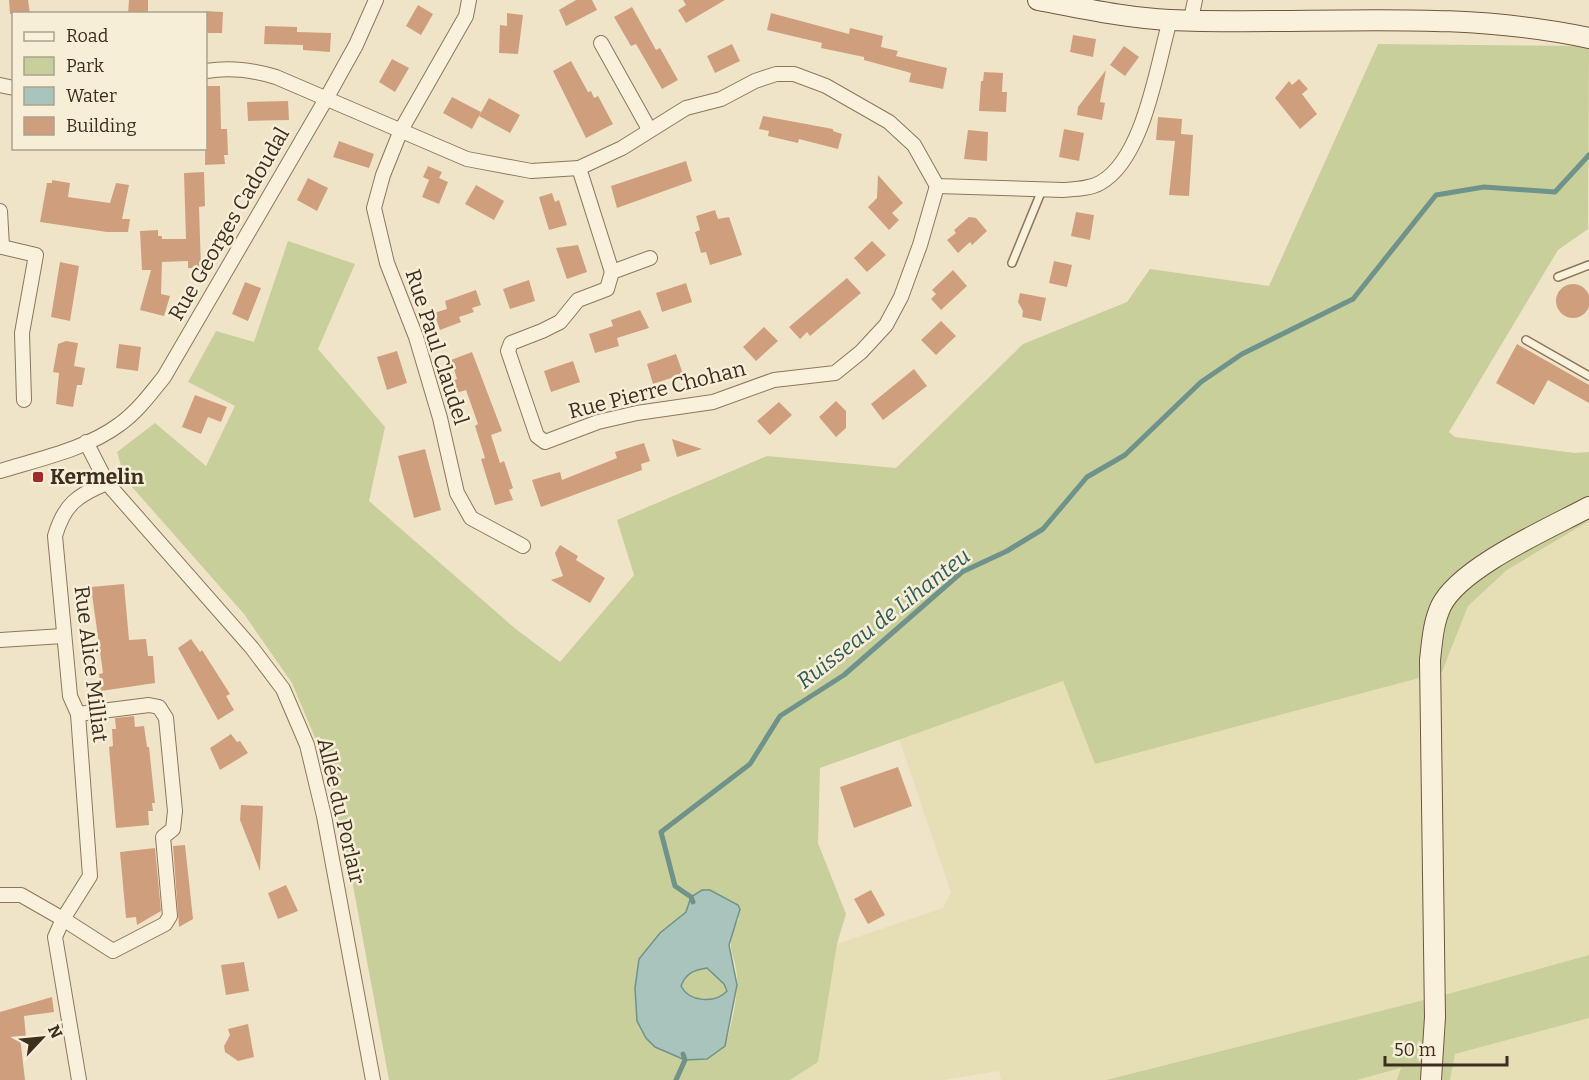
<svg xmlns="http://www.w3.org/2000/svg" width="1589" height="1080" viewBox="0 0 1589 1080" font-family="Bitter,serif">
<rect width="100%" height="100%" fill="#f0e4c8"/>
<g fill="#e6deb5">
<path d="M1589 521V955L1444 995 1106 1080H1001L999 1071 943 1080H790L818 1062 837 944 943 908 951 893 899 739 1063 681 1095 763 1442 672 1468 606 1507 570Z"/>
<path d="M1589 1018V1080H1450L1455 1054Z"/>
<path d="M1402 1068 1397 1080H1357Z"/>
</g>
<g fill="#c9cf9b" fill-rule="evenodd">
<path d="M1378 44 1589 46 1588 229 1558 250 1449 432 1455 437 1574 453 1589 452V521L1507 570 1468 606 1442 672 1095 764 1063 681 820 768 818 843 846 914 837 944 818 1062 790 1080H389L349 864 323 757 292 683 244 614 125 479 117 452 155 423 206 466 235 406 188 382 216 331 254 342 288 241 355 264 318 349 385 427 369 501 517 630 560 662 634 575 617 520 767 456 896 468 1023 344 1127 302 1150 269 1269 286ZM686 912 739 918C721 953 739 953 737 986 736 1005 731 1027 725 1046L639 959 660 933Z"/>
<path d="M1589 955V1018L1455 1054 1450 1080H1397L1401 1068 1357 1080H1106L1444 995Z"/>
<path d="M707 968 724 984 727 991C715 1004 690 1002 681 986 686 973 694 970 707 968Z"/>
</g>
<path fill="#a9c4bc" stroke="#6f938a" stroke-width="1.5" fill-rule="evenodd" d="M702 890H710L738 905 740 909 729 945 737 985 725 1046 707 1059 685 1060 655 1047 646 1038 637 1021 635 988 639 959 660 933 686 912 691 897ZM707 968 724 984 727 991C715 1004 689 1002 681 986 686 973 694 970 707 968Z"/>
<g fill="none" stroke-linecap="round" stroke-linejoin="round">
<g stroke="#6f938a" stroke-width="5">
<path d="M693 902 691 897 675 886 661 832 750 764 780 716 844 675 962 572 1007 551 1043 529 1087 477 1125 455 1201 382 1242 354 1353 299 1436 195 1484 187 1555 192 1589 155"/>
<path d="M676 1080 685 1060 683 1054"/>
</g>
</g>
<g fill="#cf9f7d">
<path d="M9 0H28L30 14H10Z"/>
<path d="M129 0H148V14H128Z"/>
<path d="M576 0H592L597 10 566 26 559 10Z"/>
<path d="M683 0H725L686 23 678 10 686 5Z"/>
<path d="M418 5 433 14 421 35 406 26Z"/>
<path d="M632 7 656 50 660 48 678 80 662 89 636 44 631 46 614 17Z"/>
<path d="M206 11 223 12 222 33H208L206 30Z"/>
<path d="M507 13 523 15 518 54 499 53 500 25 507 26Z"/>
<path d="M771 13 849 34 850 28 883 36 881 47 898 51 896 56 947 68 943 89 909 82 911 73 864 60V57L821 48 822 43 767 30Z"/>
<path d="M265 26 297 27V32L331 33 330 52 303 50V45L264 44Z"/>
<path d="M1073 35 1096 39 1093 57 1070 52Z"/>
<path d="M732 44 740 61 715 73 707 56Z"/>
<path d="M1124 46 1139 57 1125 76 1110 65Z"/>
<path d="M392 59 409 68 395 92 379 82Z"/>
<path d="M571 61 588 92 591 91 594 98 598 96 613 124 586 138 553 71Z"/>
<path d="M1106 70 1100 102 1105 103 1102 120 1077 115 1078 107Z"/>
<path d="M984 72 1003 73 1002 92H1007L1006 112 979 111 981 81H983Z"/>
<path d="M1299 79 1308 89 1302 94 1317 114 1300 129 1275 98 1289 81 1292 85Z"/>
<path d="M206 86H220L221 129H227L228 155H224L225 164 205 165Z"/>
<path d="M452 97 481 112 472 129 443 113Z"/>
<path d="M489 98 520 115 510 133 479 116Z"/>
<path d="M288 101 289 120 248 121 247 102Z"/>
<path d="M763 116 833 129V131L842 134 838 149 799 139 798 143 768 136 769 131 759 129Z"/>
<path d="M1158 117 1182 119 1181 134 1193 135 1189 196 1169 195 1175 141 1156 140Z"/>
<path d="M1064 129 1084 133 1079 161 1059 157Z"/>
<path d="M968 130 988 132 987 161 964 159Z"/>
<path d="M339 141 374 154 369 168 333 157Z"/>
<path d="M686 161 692 181 617 208 611 186Z"/>
<path d="M428 166 442 172 439 178 448 182 439 204 422 197 429 180 423 177Z"/>
<path d="M204 172 205 206 199 207 201 268H188V261L162 262 161 294 170 296 164 316 140 310 151 270H142L140 231 158 230V236H162V239H186L184 173Z"/>
<path d="M878 175 903 203 892 213 899 220 889 230 868 207 877 198Z"/>
<path d="M308 178 328 188 317 211 297 200Z"/>
<path d="M52 180 70 183 68 197 110 203 116 183 129 185 122 219H130L128 232H107L40 222 47 183H52Z"/>
<path d="M476 185 504 201 494 220 465 204Z"/>
<path d="M552 193 555 202 559 200 567 225 549 230 539 197Z"/>
<path d="M715 210 718 219 729 217 742 255 710 265 706 252 701 253 695 232 700 230 696 216Z"/>
<path d="M1076 212 1094 215 1090 240 1071 236Z"/>
<path d="M969 217 976 218 987 231 972 245 970 242 958 253 947 240 956 233 954 230Z"/>
<path d="M872 241 886 255 867 272 854 258Z"/>
<path d="M578 245 587 272 567 279 556 248Z"/>
<path d="M1054 261 1072 265 1067 287 1049 283Z"/>
<path d="M60 262 79 266 70 321 51 317Z"/>
<path d="M953 270 967 286 941 310 931 299 936 294 932 290Z"/>
<path d="M847 278 861 293 810 336 807 332 800 339 789 327Z"/>
<path d="M529 280 535 301 510 309 503 289Z"/>
<path d="M245 282 261 288 248 321 232 314Z"/>
<path d="M686 283 692 302 662 312 656 293Z"/>
<circle cx="1573" cy="301" r="17"/>
<path d="M476 290 481 305 472 308 474 312 459 317 461 322 440 330 434 313 447 309 445 301Z"/>
<path d="M1020 293 1046 298 1041 321 1022 317 1023 311 1018 302Z"/>
<path d="M640 310 649 328 617 338 619 346 595 353 589 334 613 326 611 320Z"/>
<path d="M941 321 956 336 936 355 921 340Z"/>
<path d="M764 327 778 341 756 361 743 347Z"/>
<path d="M66 341 78 343 74 366 85 368 82 385H77L73 407 56 404 59 373 53 372 58 344Z"/>
<path d="M119 344 141 347 138 371 116 368Z"/>
<path d="M1517 344 1589 385V403L1548 380 1534 405 1496 383Z"/>
<path d="M397 351 407 383 387 390 377 357Z"/>
<path d="M472 352 502 431 491 435 500 463 504 461 513 488 509 490 513 500 495 505 481 459 485 458 475 426 478 424 466 390 456 393 452 381 457 379 451 360Z"/>
<path d="M676 354 683 374 653 384 647 364Z"/>
<path d="M573 361 580 382 551 392 544 371Z"/>
<path d="M914 369 927 386 883 420 871 404Z"/>
<path d="M195 395 227 407 221 422 208 417 201 434 182 427Z"/>
<path d="M836 401 846 411V428L836 437 819 417Z"/>
<path d="M779 402 792 415 770 435 757 421Z"/>
<path d="M672 439 702 449 677 457Z"/>
<path d="M644 443 650 461 641 464 642 470 541 507 532 480 560 472 562 480 617 458 615 452Z"/>
<path d="M425 449 441 510 414 518 398 456Z"/>
<path d="M560 545 578 556 576 560 605 578 590 603 551 580 563 576 555 553Z"/>
<path d="M124 584 129 640 146 639 148 656H153L155 683 101 691 99 674 103 673 91 587Z"/>
<path d="M191 639 200 652 202 650 230 694 226 696 234 710 218 720 178 648Z"/>
<path d="M134 716 135 727 144 726 147 747H149L155 803H152L153 811H148L149 825 116 828 109 747 113 746 112 729H116L115 718Z"/>
<path d="M231 734 237 742 240 741 248 753 220 770 210 748Z"/>
<path d="M898 767 912 806 854 828 840 787Z"/>
<path d="M241 805 263 806 260 871 240 820Z"/>
<path d="M185 845 193 919 179 927 173 846Z"/>
<path d="M155 848 161 911 137 925 136 917 126 918 120 852Z"/>
<path d="M286 885 298 911 278 919 268 893Z"/>
<path d="M871 890 885 915 868 924 854 899Z"/>
<path d="M244 962 249 991 226 995 221 965Z"/>
<path d="M52 997 54 1012 24 1016 26 1037H20L25 1080H0V1012Z"/>
<path d="M248 1024 254 1057 238 1061 225 1052 224 1046 230 1035 228 1029Z"/>
</g>
<g fill="none" stroke-linecap="round" stroke-linejoin="round">
<defs>
<g id="service">
<path d="M1012 263 1042 190"/>
<path d="M1558 277 1589 265"/>
<path d="M1526 340 1589 376"/>
</g>
<g id="minor">
<path d="M469 0 466 16 401 130 383 175 374 208 387 263 416 337 440 418 457 493 471 518 523 546"/>
<path d="M1191 19 1195 0"/>
<path d="M601 43 649 129"/>
<path d="M206 71C231 67 252 70 276 77L467 159 531 171 579 168 622 148 686 108 721 99 755 81 776 74H794L826 86 889 122 914 145 937 186 1063 190C1076 189 1089 189 1100 183 1144 159 1157 65 1170 20"/>
<path d="M0 85 14 88"/>
<path d="M579 168 612 272"/>
<path d="M0 211 2 247 36 255 22 333 24 400"/>
<path d="M650 258 612 272 607 289 578 300 560 322 542 331 511 343 508 351 537 436 545 442 598 422 637 413 713 402 774 380 835 373 861 352 886 325 901 297 920 245 937 186"/>
<path d="M86 442 107 483 252 648 283 689 307 745 324 816 373 1080"/>
<path d="M0 471C39 459 87 449 120 424 138 411 151 393 164 377L326 99 356 45 376 0"/>
<path d="M0 640 63 636"/>
<path d="M78 714 149 705 159 707 166 718 175 811 173 829 163 837 170 916 165 924 113 951 63 919 55 937 79 1080"/>
<path d="M0 895H21L63 919 90 876 78 714 70 696 55 536C64 505 77 495 107 483"/>
</g>
<g id="secondary">
<path d="M1038 0C1082 8 1126 18 1170 20 1309 26 1451 8 1589 38"/>
<path d="M1431 1080 1435 1017 1430 660C1432 643 1433 623 1441 606 1460 567 1550 528 1589 507"/>
</g>
</defs>
<use href="#service" stroke="#8d765c" stroke-width="10"/>
<use href="#minor" stroke="#8d765c" stroke-width="16"/>
<use href="#secondary" stroke="#6f573f" stroke-width="22"/>
<use href="#service" stroke="#faf1dc" stroke-width="7"/>
<use href="#minor" stroke="#faf1dc" stroke-width="14"/>
<use href="#secondary" stroke="#faf1dc" stroke-width="20"/>
</g>
<rect fill="#9e2a2b" stroke="#f7eed8" stroke-width="2" x="32" y="471" width="12" height="12" rx="3"/>
<g text-anchor="middle" stroke-width="5" stroke-linejoin="round" paint-order="stroke">
<g font-size="21" fill="#3d2e20" stroke="#f7eed8">
<text transform="translate(229 224) rotate(-60)" y="7">Rue Georges Cadoudal</text>
<text transform="translate(437 347) rotate(72)" y="7">Rue Paul Claudel</text>
<text transform="translate(657 390) rotate(-14)" y="7">Rue Pierre Chohan</text>
<text transform="translate(91 664) rotate(83)" y="7">Rue Alice Milliat</text>
<text transform="translate(341 811) rotate(77)" y="7">Allée du Porlair</text>
</g>
<g font-size="21" font-weight="bold" fill="#3d2e20" stroke="#f7eed8" text-anchor="start">
<text x="50" y="484">Kermelin</text>
</g>
<g font-size="22" font-style="italic" fill="#2f5d5a" stroke="#f7eed8">
<text transform="translate(883 618) rotate(-38)" y="8">Ruisseau de Lihanteu</text>
</g>
</g>
<rect x="12" y="12" width="195" height="138" fill="#f7eed8" stroke="#ada18e" stroke-width="1.5"/>
<rect x="24" y="32" width="30" height="9" fill="#faf1dc" stroke="#ada18e" stroke-width="1.5"/>
<text x="66" y="42" font-size="18" fill="#3d2e20">Road</text>
<rect x="24" y="57" width="30" height="18" fill="#c9cf9b" stroke="#ada18e" stroke-width="1.5"/>
<text x="66" y="72" font-size="18" fill="#3d2e20">Park</text>
<rect x="24" y="87" width="30" height="18" fill="#a9c4bc" stroke="#ada18e" stroke-width="1.5"/>
<text x="66" y="102" font-size="18" fill="#3d2e20">Water</text>
<rect x="24" y="117" width="30" height="18" fill="#cf9f7d" stroke="#ada18e" stroke-width="1.5"/>
<text x="66" y="132" font-size="18" fill="#3d2e20">Building</text>
<g transform="translate(42 1038) rotate(64)" stroke="#f7eed8" stroke-width="4.5" paint-order="stroke">
<path d="M0-4.5L10 22L0 15L-10 22Z" fill="#3d2e20"/>
<text y="-9" font-size="16" font-weight="bold" text-anchor="middle" fill="#3d2e20">N</text>
</g>
<path d="M1385 1056v9h122v-9" fill="none" stroke="#3d2e20" stroke-width="3"/>
<text x="1394" y="1056" font-size="18" fill="#3d2e20" stroke="#f7eed8" stroke-width="4.5" paint-order="stroke">50 m</text>
</svg>
